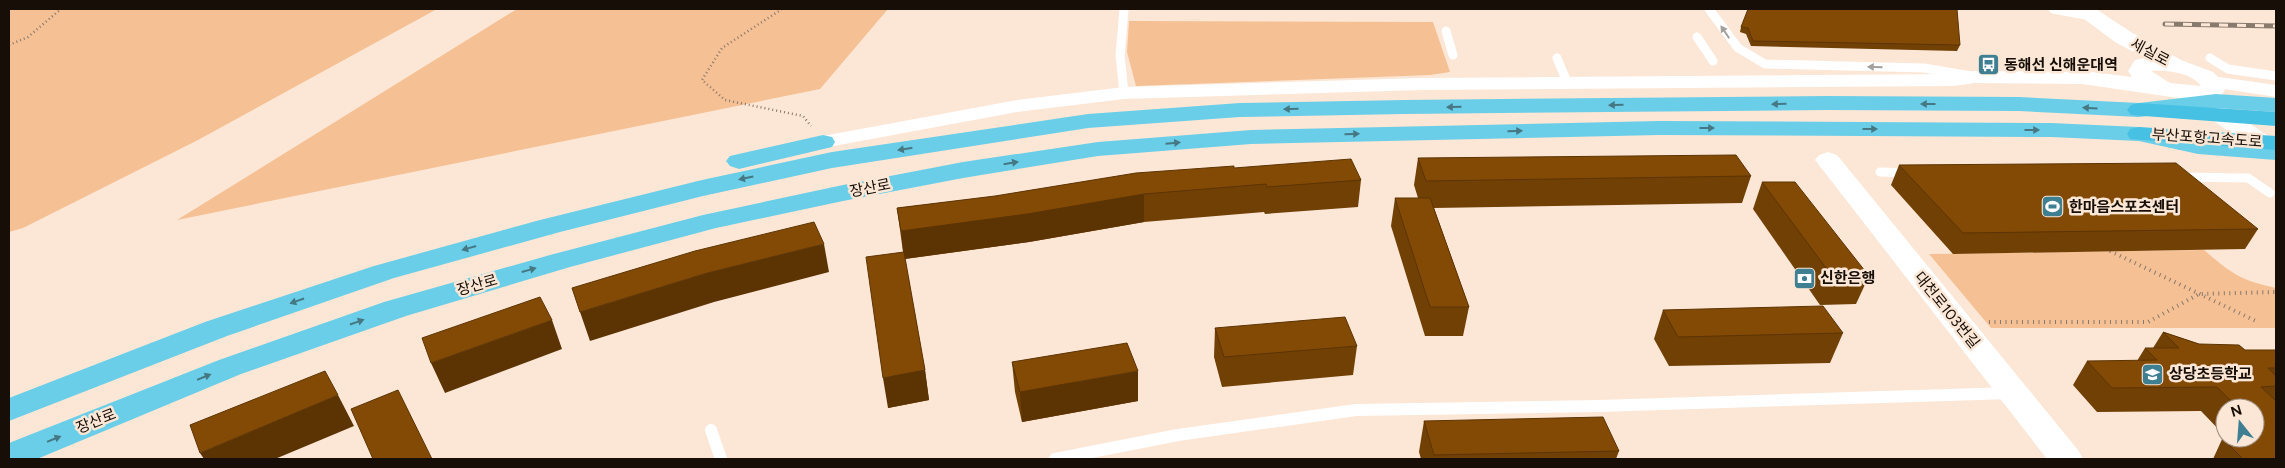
<svg xmlns="http://www.w3.org/2000/svg" width="2285" height="468" viewBox="0 0 2285 468" font-family="Figtree,'Noto Sans KR',sans-serif">
<rect width="100%" height="100%" fill="#fce7d6"/>
<g fill="#f5c093">
<path d="M9 9H437L198 140 23 228 9 232Z"/>
<path d="M517 9H888L820 89 177 220Z"/>
<path d="M1129 21 1433 22 1450 72 1430 75 1136 86 1127 52Z"/>
<path d="M2204 250C2232 274 2240 280 2276 288V328H1991L1929 254Z"/>
</g>
<g fill="none" stroke-linecap="round" stroke-linejoin="round">
<g stroke="#88796d" stroke-width="2.5" stroke-dasharray="1 3" stroke-linecap="butt">
<path d="M782 9 722 48 702 80 725 100 803 116 811 126"/>
<path d="M9 45 28 37 61 9"/>
</g>
<g stroke="#88796d" stroke-width="4" stroke-dasharray="1 4.5" stroke-linecap="butt">
<path d="M2110 251 2256 321"/>
<path d="M1989 322H2148L2199 294 2276 292"/>
</g>
<g stroke="#fff" stroke-width="9">
<path d="M1124 9 1120 55 1124 93"/>
<path d="M1709 9 1738 48 1765 64 1924 68 1971 76"/>
<path d="M2053 9 2091 16"/>
<path d="M1446 31 1453 55"/>
<path d="M1697 37 1713 61"/>
<path d="M1557 58 1567 82"/>
<path d="M2210 58 2228 69 2276 76"/>
<path d="M1880 172 1911 173"/>
<path d="M2179 177 2248 178 2270 193"/>
</g>
<g stroke="#fff" stroke-width="12">
<path d="M711 430 721 459"/>
<path d="M1055 459 1178 435 1356 410 1599 406 2012 393"/>
</g>
<g fill="#fff" fill-rule="evenodd">
<path d="M1975 71 2083 72 2090 74 2092 78 2090 82 2083 84 1975 83 1954 86 1423 90 1124 99 1017 112 823 148 816 146 813 142 816 138 823 136 1017 100 1124 87 1423 78 1954 74Z"/>
<path d="M2212 76 2276 85V97L2205 86 2203 82 2205 78Z"/>
</g>
<g fill="#fff" fill-rule="evenodd">
<path d="M2073 9H2096L2131 32 2181 60 2213 72 2223 82 2225 90 2221 95 2211 98 2276 141V159L2267 157 2194 108 2190 103 2192 100 2075 83 2072 78 2075 73 2083 71 2132 77 2128 71 2135 60 2145 58 2115 42 2076 13ZM2151 71C2167 70 2190 72 2201 86L2170 83Z"/>
<path d="M1828 152 1837 155 2078 450 2083 459H2047L1819 165 1815 160 1819 155Z"/>
</g>
<g fill="#6bcee8" fill-rule="evenodd">
<path d="M2216 94 2276 98V112L2216 108 2139 117 2019 111 1827 110 1404 114 1240 117 1088 128 832 168 703 196 560 232 394 278 227 336 9 421V398L205 322 374 266 540 220 702 180 832 152 1088 114 1240 103 1404 100 1827 96 2019 97 2139 103Z"/>
<path d="M1659 121 2051 123 2139 127 2198 140 2276 145V160L2198 154 2139 141 2051 137 1659 135 1251 144 1098 156 963 178 843 201 716 228 570 267 406 316 241 374 37 459H9V443L219 360 384 302 550 255 703 215 843 185 963 162 1098 142 1251 130Z"/>
<path d="M823 135 832 137 835 142 832 147 739 169 730 166 726 161 730 156Z"/>
</g>
<g fill="#46c1e3" fill-rule="evenodd">
<path d="M2139 103 2276 112V126L2131 115 2127 110 2131 105Z"/>
<path d="M2139 127 2276 136V150L2130 139 2127 134 2130 129Z"/>
</g>
<defs>
<path id="rail" d="M2165 24 2276 26"/>
</defs>
<use href="#rail" stroke="#897a6e" stroke-width="5"/>
<use href="#rail" stroke="#fce7d6" stroke-width="3" stroke-dasharray="9" stroke-linecap="butt"/>
</g>
<g fill="#714005" fill-rule="evenodd">
<path d="M1741 27 1960 45 1957 51 1751 46 1746 34 1740 32Z"/>
<path d="M1418 158 1751 176 1742 203 1434 208 1469 307 1463 336H1425L1391 226 1395 198H1418L1414 185Z"/>
<path d="M1899 165 2258 229 2245 249 1953 254 1891 185Z"/>
<path d="M1234 168 1361 180 1358 207 1265 214 1264 212 1144 222 1029 242 905 259 925 370 929 400 888 408 903 252 897 208Z"/>
<path d="M1762 182 1869 276 1856 304 1820 305 1753 209Z"/>
<path d="M1663 310 1843 333 1830 363 1669 366 1654 339Z"/>
<path d="M1215 328 1357 346 1353 375 1222 387 1214 357Z"/>
<path d="M2163 332 2199 344 2245 350H2276V459H2213L2224 435 2201 411 2097 412 2073 385 2087 361H2137L2145 348H2153ZM2225 408H2255V438H2225Z"/>
<path d="M1012 362 1138 401 1022 422 1015 392Z"/>
<path d="M1424 421 1619 451 1616 459H1421L1419 452Z"/>
</g>
<g fill="#5c3404">
<path d="M1144 194V222L1029 242 904 259 901 231Z"/>
<path d="M824 244 829 272 714 302 590 341 580 312 707 273Z"/>
<path d="M552 320 562 349 445 393 431 363Z"/>
<path d="M925 370 929 400 888 408 883 378Z"/>
<path d="M1138 371V401L1022 422 1020 392Z"/>
<path d="M338 395 354 426 275 459H204L200 453Z"/>
</g>
<g fill="#834a06" stroke="#5c3404">
<path d="M1748 9H1957L1960 45 1753 41 1748 28 1741 27Z"/>
<path d="M1736 155 1751 176 1426 181 1418 158Z"/>
<path d="M1351 159 1361 180 1267 187 1266 184 1144 194 1027 214 901 231 897 208 995 196 1136 173 1234 166V168Z"/>
<path d="M2176 163 2258 229 1963 233 1899 165Z"/>
<path d="M1762 182H1795L1869 276H1832Z"/>
<path d="M1395 198H1430L1469 307H1430Z"/>
<path d="M814 222 824 244 707 273 580 312 572 288 695 251Z"/>
<path d="M904 252 925 370 883 378 866 257Z"/>
<path d="M540 297 552 320 431 363 422 338Z"/>
<path d="M1823 306 1843 333 1678 337 1663 310Z"/>
<path d="M1345 317 1357 346 1224 357 1215 328Z"/>
<path d="M2163 332 2199 344 2239 345 2245 350H2276V368H2268L2276 376V386L2261 387 2276 401V459H2243L2227 443 2229 438H2255V408H2238L2217 387 2112 388 2087 361 2157 360 2145 348H2179Z"/>
<path d="M1127 343 1138 371 1020 392 1012 362Z"/>
<path d="M325 371 338 395 200 453 190 425Z"/>
<path d="M398 390 432 459H373L351 409Z"/>
<path d="M1603 417 1619 451 1434 455 1424 421Z"/>
</g>
<defs><path id="oneway-solid" d="M-6-.8H1V-3.2L6.5 0L1 3.2V.8H-6Z" transform="scale(1.25)"/></defs>
<g fill="#a29f9c">
<use href="#oneway-solid" transform="translate(1725 32) rotate(-124)"/>
<use href="#oneway-solid" transform="translate(1875 67) rotate(-179)"/>
</g>
<g fill="#457883">
<use href="#oneway-solid" transform="translate(1779 104) rotate(179)"/>
<use href="#oneway-solid" transform="translate(1928 104) rotate(-180)"/>
<use href="#oneway-solid" transform="translate(1616 105) rotate(179)"/>
<use href="#oneway-solid" transform="translate(1454 107) rotate(179)"/>
<use href="#oneway-solid" transform="translate(2090 108) rotate(-177)"/>
<use href="#oneway-solid" transform="translate(1291 109) rotate(179)"/>
<use href="#oneway-solid" transform="translate(1707 128)"/>
<use href="#oneway-solid" transform="translate(1870 129)"/>
<use href="#oneway-solid" transform="translate(2032 130)"/>
<use href="#oneway-solid" transform="translate(1515 131) rotate(-1)"/>
<use href="#oneway-solid" transform="translate(1352 134) rotate(-1)"/>
<use href="#oneway-solid" transform="translate(1173 143) rotate(-5)"/>
<use href="#oneway-solid" transform="translate(905 149) rotate(171)"/>
<use href="#oneway-solid" transform="translate(1011 163) rotate(-9)"/>
<use href="#oneway-solid" transform="translate(746 178) rotate(168)"/>
<use href="#oneway-solid" transform="translate(469 248) rotate(164)"/>
<use href="#oneway-solid" transform="translate(529 270) rotate(-16)"/>
<use href="#oneway-solid" transform="translate(297 301) rotate(161)"/>
<use href="#oneway-solid" transform="translate(357 322) rotate(-19)"/>
<use href="#oneway-solid" transform="translate(204 377) rotate(-22)"/>
<use href="#oneway-solid" transform="translate(54 439) rotate(-22)"/>
</g>
<defs>
<symbol id="bus-square" viewBox="-11 -11 22 22"><rect x="-9" y="-9" width="18" height="18" rx="4" fill="#3f7f92" stroke="#fce7d6"/><path d="M-5-6H5V4H4V6H2V4H-2V6H-4V4H-5ZM-3.5-4V0h7V-4ZM-3.5 1.2v1.5H-2V1.2ZM2 1.2v1.5H3.5V1.2Z" fill="#fff"/></symbol>
<symbol id="stadium-square" viewBox="-11 -11 22 22"><rect x="-9" y="-9" width="18" height="18" rx="4" fill="#3f7f92" stroke="#fce7d6"/><path d="M0-5a6.5 5 0 1 0 0 10a6.5 5 0 1 0 0-10ZM-3.5-1.8h7v3.6h-7Z" fill="#fff"/></symbol>
<symbol id="bank-square" viewBox="-11 -11 22 22"><rect x="-9" y="-9" width="18" height="18" rx="4" fill="#3f7f92" stroke="#fce7d6"/><path d="M-6-4H6V4H-6ZM0-2.3a2.3 2.3 0 1 0 0 4.6a2.3 2.3 0 1 0 0-4.6Z" fill="#fff"/></symbol>
<symbol id="school-square" viewBox="-11 -11 22 22"><rect x="-9" y="-9" width="18" height="18" rx="4" fill="#3f7f92" stroke="#fce7d6"/><path d="M0-5L7-2L0 1L-7-2ZM-4 1L0 2.5L4 1V4Q0 6-4 4Z" fill="#fff"/></symbol>
</defs>
<g fill-rule="evenodd">
<use href="#bus-square" x="1976" y="52" width="25" height="25"/>
<use href="#stadium-square" x="2040" y="194" width="25" height="25"/>
<use href="#bank-square" x="1792" y="266" width="25" height="25"/>
<use href="#school-square" x="2140" y="362" width="25" height="25"/>
</g>
<g text-anchor="middle" stroke-width="5" stroke-linejoin="round" paint-order="stroke">
<g font-size="15" fill="#160e07" stroke="#fce7d6">
<text transform="translate(2150 52) rotate(28)" y="5">세실로</text>
<text transform="translate(2207 138) rotate(4)" y="5">부산포항고속도로</text>
<text transform="translate(870 188) rotate(-11)" y="5">장산로</text>
<text transform="translate(477 285) rotate(-16)" y="5">장산로</text>
<text transform="translate(1947 310) rotate(51)" y="5">대천로103번길</text>
<text transform="translate(96 421) rotate(-22)" y="5">장산로</text>
</g>
<g font-size="15" font-weight="bold" fill="#160e07" stroke="#fce7d6" text-anchor="start">
<text x="2004" y="70">동해선 신해운대역</text>
<text x="2069" y="212">한마음스포츠센터</text>
<text x="1820" y="283">신한은행</text>
<text x="2169" y="379">상당초등학교</text>
</g>
</g>
<rect width="2285" height="468" fill="none" stroke="#160e07" stroke-width="20"/>
<g transform="translate(2240 423) rotate(343)"><circle r="24" fill="#fce7d6" stroke="#a09083"/>
<path d="M0-4L9 19L0 12L-9 19Z" fill="#3f7f92"/>
<text y="-8" font-size="14" font-weight="bold" text-anchor="middle" fill="#160e07">N</text>
</g>
</svg>
